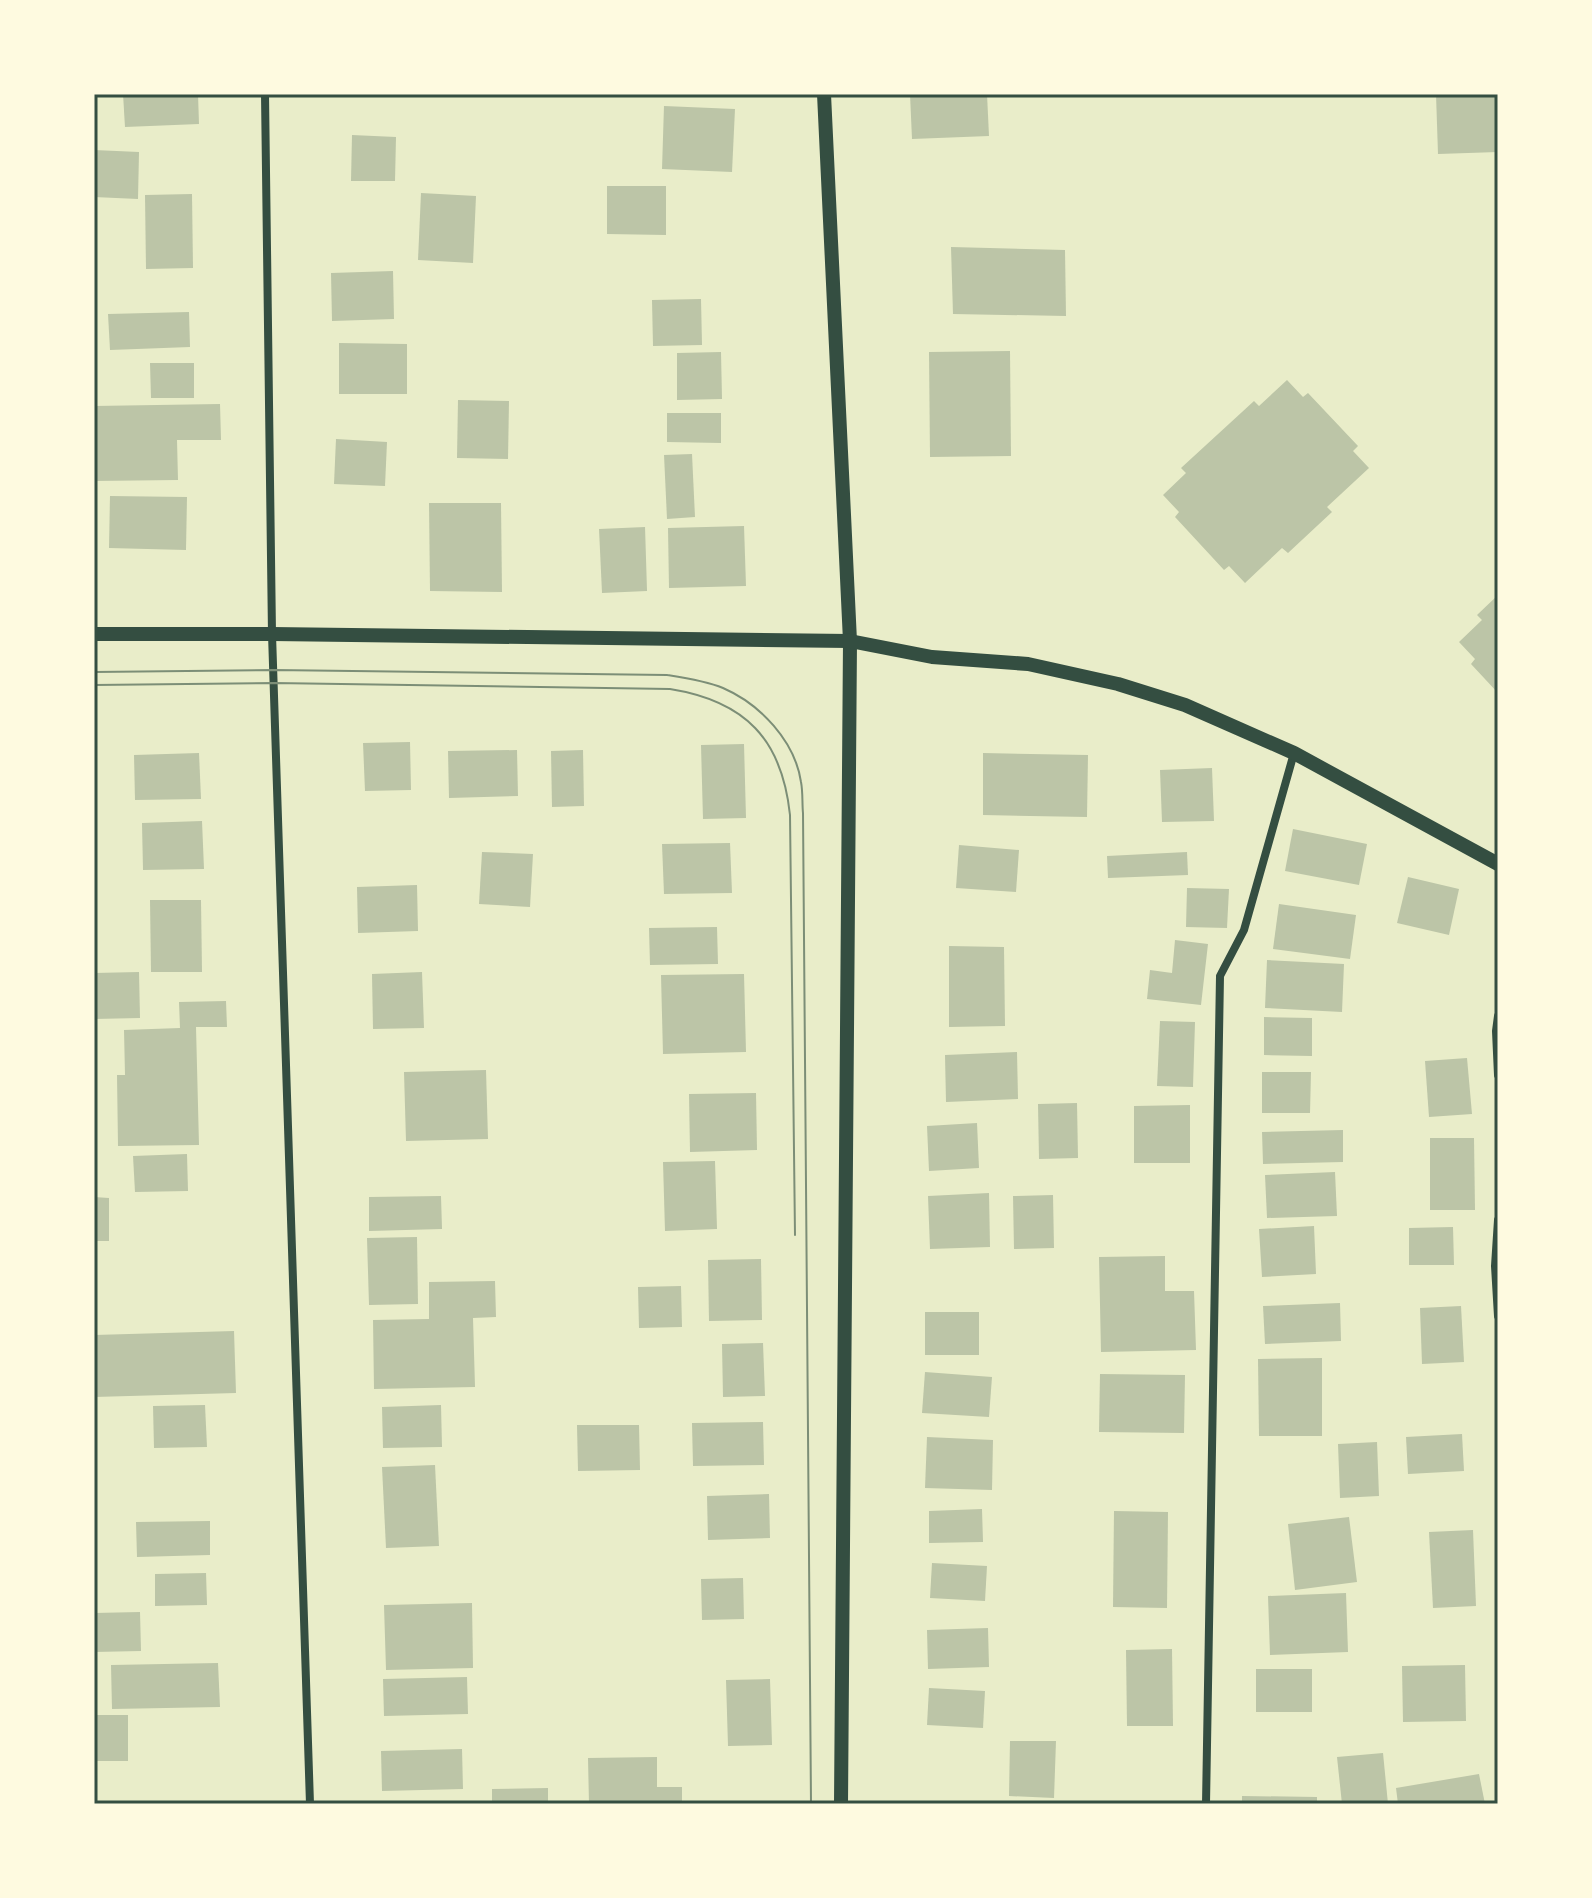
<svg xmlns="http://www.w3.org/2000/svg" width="1592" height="1898" viewBox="0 0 1592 1898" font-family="'PT Sans',sans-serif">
<rect width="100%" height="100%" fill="#e9edc9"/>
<g fill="#bcc5a7">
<path d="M123 94H198L199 124 125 127Z"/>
<path d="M910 94H987L989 136 912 139Z"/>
<path d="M1436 94H1498V152L1438 154Z"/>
<path d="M664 106 735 109 732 172 662 169Z"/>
<path d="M352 135 396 137 395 181H351Z"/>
<path d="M94 150 139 152 138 199 94 197Z"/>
<path d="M607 186H666V235L607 234Z"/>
<path d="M421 193 476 196 473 263 418 260Z"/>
<path d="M192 194 193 268 146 269 145 195Z"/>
<path d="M951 247 1065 250 1066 316 953 314Z"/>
<path d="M393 271 394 319 332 321 331 273Z"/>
<path d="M701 299 702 345 653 346 652 300Z"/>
<path d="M189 312 190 347 110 350 108 314Z"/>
<path d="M339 343 407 344V394H339Z"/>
<path d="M1010 351 1011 456 930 457 929 352Z"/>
<path d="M721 352 722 399 677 400V353Z"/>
<path d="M150 363H194V398H151Z"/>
<path d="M1287 380 1303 397 1308 393 1358 446 1353 451 1369 468 1327 507 1332 512 1288 553 1282 548 1245 583 1229 566 1224 570 1175 517 1179 512 1163 495 1186 473 1181 468 1254 401 1259 406Z"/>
<path d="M458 400 509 401 508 459 457 458Z"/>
<path d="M220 404 221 440H177L178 480 94 481V406Z"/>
<path d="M667 413H721V443L667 442Z"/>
<path d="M336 439 387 442 385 486 334 484Z"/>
<path d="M692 454 695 517 667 519 664 455Z"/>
<path d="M110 496 187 497 186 550 109 548Z"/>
<path d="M429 503H501L502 592 430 591Z"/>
<path d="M744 526 746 586 669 588 668 528Z"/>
<path d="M645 527 647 591 602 593 599 529Z"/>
<path d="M1498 595V693L1471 664 1475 659 1459 642 1482 620 1477 615Z"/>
<path d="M410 742 411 790 365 791 363 743Z"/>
<path d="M744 744 746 818 703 819 701 745Z"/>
<path d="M517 750 518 796 449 798 448 751Z"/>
<path d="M583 750 584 806 552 807 551 751Z"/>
<path d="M199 753 201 799 135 800 134 755Z"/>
<path d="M983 753 1088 755 1087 817 983 815Z"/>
<path d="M1212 768 1214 821 1162 822 1160 770Z"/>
<path d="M202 821 204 869 143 870 142 823Z"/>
<path d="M1293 829 1367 844 1359 885 1285 871Z"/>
<path d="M730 843 732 893 664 894 662 844Z"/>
<path d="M959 845 1019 850 1016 892 956 888Z"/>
<path d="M482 852 533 854 530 907 479 904Z"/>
<path d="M1187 852 1188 875 1108 878 1107 856Z"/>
<path d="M1408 877 1459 889 1449 935 1397 923Z"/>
<path d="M417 885 418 931 358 933 357 887Z"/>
<path d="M1187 888 1229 889 1227 928 1186 927Z"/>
<path d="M150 900H201L202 972H151Z"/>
<path d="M1279 904 1356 915 1350 959 1273 949Z"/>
<path d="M717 927 718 964 650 965 649 928Z"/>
<path d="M1175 940 1208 944 1201 1005 1147 999 1150 970 1172 973Z"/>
<path d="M949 946 1004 947 1005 1026 949 1027Z"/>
<path d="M1267 960 1344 964 1342 1012 1265 1008Z"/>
<path d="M139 972 140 1018 94 1019V973Z"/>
<path d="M422 972 424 1028 373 1029 372 974Z"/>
<path d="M744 974 746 1052 663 1054 661 975Z"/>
<path d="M226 1001 227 1027H196L199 1145 118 1146 117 1075H125L124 1030 180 1028 179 1002Z"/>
<path d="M1264 1017 1312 1018V1056L1264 1055Z"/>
<path d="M1160 1021 1195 1022 1193 1087 1157 1086Z"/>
<path d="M1017 1052 1018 1099 946 1102 945 1055Z"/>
<path d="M1467 1058 1472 1114 1429 1117 1425 1061Z"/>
<path d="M486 1070 488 1139 406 1141 404 1072Z"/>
<path d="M1262 1072H1311L1310 1113H1262Z"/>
<path d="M756 1093 757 1150 690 1152 689 1094Z"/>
<path d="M1077 1103 1078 1158 1039 1159 1038 1104Z"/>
<path d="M1190 1105V1163H1134V1106Z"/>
<path d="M977 1123 979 1168 929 1171 927 1126Z"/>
<path d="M1343 1130V1162L1263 1164 1262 1132Z"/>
<path d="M1430 1138H1474L1475 1210H1430Z"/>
<path d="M187 1154 188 1191 135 1192 133 1156Z"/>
<path d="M715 1161 717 1229 665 1231 663 1162Z"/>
<path d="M1335 1172 1337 1216 1267 1218 1265 1175Z"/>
<path d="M989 1193 990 1247 930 1249 928 1196Z"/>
<path d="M1053 1195 1054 1248 1014 1249 1013 1196Z"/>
<path d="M441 1196 442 1229 369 1231V1197Z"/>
<path d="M94 1197 109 1198V1241H94Z"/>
<path d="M1314 1226 1316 1274 1262 1277 1259 1229Z"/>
<path d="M1453 1227 1454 1265H1409V1228Z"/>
<path d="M417 1237 418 1304 369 1305 367 1238Z"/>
<path d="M1165 1256V1291H1194L1196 1350 1101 1352 1099 1257Z"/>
<path d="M761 1259 762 1320 709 1321 708 1260Z"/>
<path d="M495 1281 496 1317 473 1318 475 1387 374 1389 373 1320 429 1319V1282Z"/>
<path d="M681 1286 682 1327 639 1328 638 1287Z"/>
<path d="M1340 1303 1341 1341 1265 1344 1263 1306Z"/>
<path d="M1461 1306 1464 1362 1422 1364 1420 1308Z"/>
<rect x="925" y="1312" width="54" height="43"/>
<path d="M234 1331 236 1393 94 1397V1335Z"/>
<path d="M763 1343 765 1396 723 1397 722 1344Z"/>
<path d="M1322 1358V1436H1259L1258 1359Z"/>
<path d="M925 1372 992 1377 989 1417 922 1413Z"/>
<path d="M1100 1374 1185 1375 1184 1433 1099 1432Z"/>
<path d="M205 1405 207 1447 154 1448 153 1406Z"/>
<path d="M441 1405 442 1447 383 1448 382 1407Z"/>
<path d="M763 1422 764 1465 693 1466 692 1423Z"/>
<path d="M577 1425H639L640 1470 578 1471Z"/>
<path d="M1462 1434 1464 1471 1408 1474 1406 1437Z"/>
<path d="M927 1437 993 1440 992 1490 925 1488Z"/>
<path d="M1377 1442 1379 1496 1340 1498 1338 1444Z"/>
<path d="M435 1465 439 1546 386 1548 382 1467Z"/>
<path d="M769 1494 770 1538 708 1540 707 1496Z"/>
<path d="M982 1509 983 1542 929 1543V1511Z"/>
<path d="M1114 1511 1168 1512 1167 1608 1113 1607Z"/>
<path d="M1349 1517 1357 1582 1295 1590 1288 1524Z"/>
<path d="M210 1521V1555L137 1557 136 1522Z"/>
<path d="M1473 1530 1476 1606 1433 1608 1429 1532Z"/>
<path d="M932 1563 987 1566 985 1601 930 1598Z"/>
<path d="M206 1573 207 1605 155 1606V1574Z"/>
<path d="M743 1578 744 1619 702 1620 701 1579Z"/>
<path d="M1346 1593 1348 1652 1270 1655 1268 1596Z"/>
<path d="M472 1603 473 1668 386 1670 384 1605Z"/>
<path d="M140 1612 141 1651 94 1652V1613Z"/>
<path d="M988 1628 989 1667 928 1669 927 1630Z"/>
<path d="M1172 1649 1173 1726H1127L1126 1650Z"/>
<path d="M218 1663 220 1707 112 1709 111 1665Z"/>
<path d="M1465 1665 1466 1721 1403 1722 1402 1666Z"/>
<rect x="1256" y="1669" width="56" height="43"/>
<path d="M467 1677 468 1714 384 1716 383 1679Z"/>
<path d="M770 1679 772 1745 728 1746 726 1680Z"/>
<path d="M929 1688 985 1691 983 1728 927 1725Z"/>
<rect x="94" y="1715" width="34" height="46"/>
<path d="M1010 1741H1056L1054 1798 1009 1796Z"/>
<path d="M462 1749 463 1789 382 1791 381 1751Z"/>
<path d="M1383 1753 1388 1804H1342L1337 1757Z"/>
<path d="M657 1757V1787H682V1804H589L588 1758Z"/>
<path d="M1479 1774 1485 1804H1398L1396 1788Z"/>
<path d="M548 1788V1804H492V1789Z"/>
<path d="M1242 1796 1317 1797V1804H1242Z"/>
</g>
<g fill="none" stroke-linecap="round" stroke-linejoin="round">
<g stroke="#344e41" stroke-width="8">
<path d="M265 94 272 634 310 1804"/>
<path d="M1498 1016 1496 1031 1498 1075"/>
<path d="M1498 1220 1495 1266 1498 1316"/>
<path d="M1206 1804 1220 976 1244 930 1294 753"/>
</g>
<g stroke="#344e41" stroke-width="14">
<path d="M824 94 850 641 841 1804"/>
<path d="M94 634H272L850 641 932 657 1028 664 1118 684 1185 705 1294 753 1498 864"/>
</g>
<g stroke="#7c8e77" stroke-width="2">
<path d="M94 672 274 670 667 675C686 678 706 681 723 688 760 704 795 741 801 782 803 792 802 803 803 813L811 1804"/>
<path d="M94 685 274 683 670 689C745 701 782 739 790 815L795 1235"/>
</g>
</g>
<rect width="1592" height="1898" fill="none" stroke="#fefae0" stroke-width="192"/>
<rect x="96" y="96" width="1400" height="1706" fill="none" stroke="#344e41" stroke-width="3"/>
</svg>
